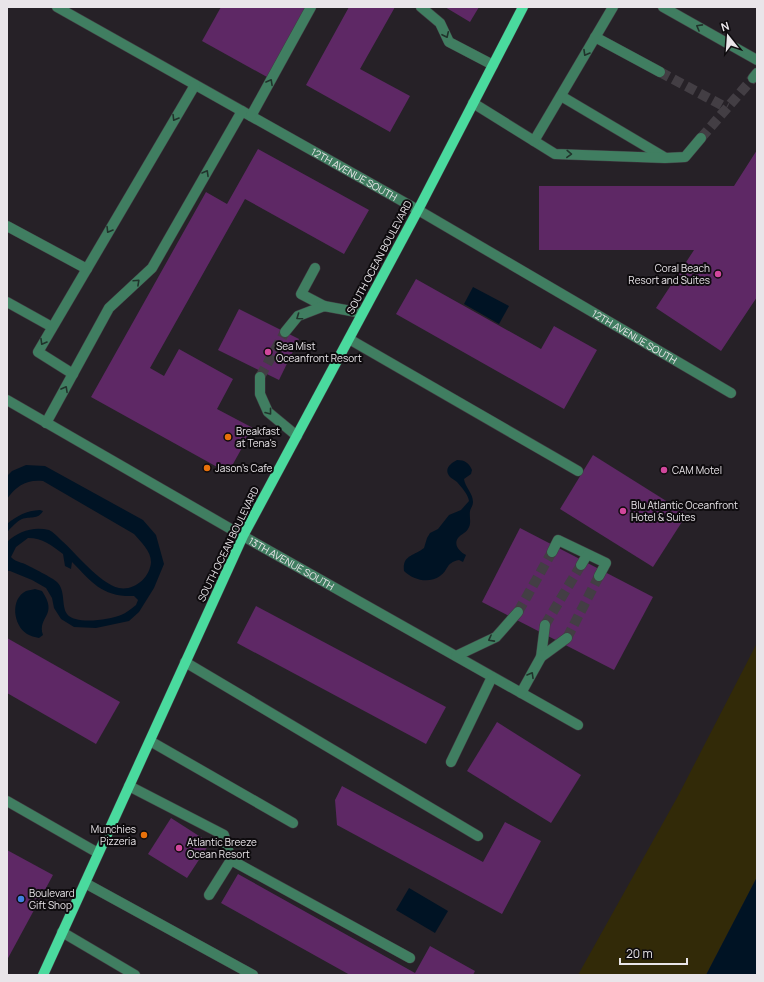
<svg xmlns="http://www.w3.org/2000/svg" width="764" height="982" viewBox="0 0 764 982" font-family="Manrope,sans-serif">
<rect width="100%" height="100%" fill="#262127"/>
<path fill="#322a08" d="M757 643V877L706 975H578L678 796Z"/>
<g fill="#001324" fill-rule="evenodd">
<path d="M473 287 509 306 499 324 464 304Z"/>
<path d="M457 460C465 460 469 463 472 470L471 474 464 479C465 487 473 493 473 502 473 506 471 507 470 511 469 517 472 523 468 529 466 533 461 534 458 538 453 545 460 552 466 555L463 562 459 560C445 563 449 570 440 576 429 584 413 580 404 571 402 555 414 556 424 548L427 538 430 533 438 529 449 515 461 510 469 501C468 494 462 488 457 482 455 480 452 479 450 477 443 469 451 463 457 460Z"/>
<path d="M26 465 45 466 143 520 156 535 164 564 154 588 139 612 129 621 96 628 74 627 61 619 54 608 52 598 46 588 32 580 10 571H7V542C18 531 34 526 49 530 53 532 57 536 61 540 75 552 100 584 119 588 134 591 150 578 151 562 151 551 141 542 134 534L43 481C27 479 16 486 7 499V476L12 471ZM28 538C43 538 51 545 63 554L65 566 71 569 72 562C93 583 102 597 134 596L138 600 136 605C131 609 126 613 121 615 109 620 75 625 67 614 61 605 66 591 57 582 53 578 31 567 25 564 20 562 14 561 11 557L16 547Z"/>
<path d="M40 510 43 511C38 520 30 516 22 519 17 521 11 528 7 532V524C18 515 26 511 40 510Z"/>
<path d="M35 589 42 591C59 616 37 616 43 635L39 638C35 637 30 636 27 634 13 625 10 599 26 591 28 590 33 590 35 589Z"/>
<path d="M757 877V975H706Z"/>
<path d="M409 888 448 911 435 933 396 910Z"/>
</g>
<g fill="#5e2865">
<path d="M221 7H306L267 77 202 41Z"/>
<path d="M349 7H395L360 69 410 96 390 132 306 85Z"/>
<path d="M445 7H479L470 22Z"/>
<path d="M258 149 369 210 344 254 245 199 150 368 164 376 179 349 233 379 217 409 253 428 228 473 91 397 206 192 227 204Z"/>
<path d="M757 150V297L721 351 656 308 694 250H539V186H734Z"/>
<path d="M416 279 541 349 554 326 597 350 564 409 396 314Z"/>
<path d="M239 309 299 339 279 380 218 350Z"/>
<path d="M593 455 687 514 653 567 560 509Z"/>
<path d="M520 528 653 597 614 670 482 602Z"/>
<path d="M256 606 446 707 426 744 237 643Z"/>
<path d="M7 638 120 702 96 744 7 693Z"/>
<path d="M497 722 581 775 551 823 467 771Z"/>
<path d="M342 786 483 862 505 822 541 841 502 914 337 825 335 800Z"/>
<path d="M171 818 210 843 187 878 148 854Z"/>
<path d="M7 850 53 875 7 960Z"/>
<path d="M238 874 415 973 430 946 475 971 473 975H350L221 903Z"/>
</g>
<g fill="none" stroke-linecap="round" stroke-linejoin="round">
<g stroke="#433e44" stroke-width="10" stroke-dasharray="10 5" stroke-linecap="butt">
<path d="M660 72 727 108"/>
<path d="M701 138 753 78"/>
<path d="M260 377 285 332"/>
<path d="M518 612 552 552"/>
<path d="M545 625 581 565"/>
<path d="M567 638 599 576"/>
</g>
<defs>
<g id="minor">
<path id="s1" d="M57 7 418 210 731 393"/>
<path d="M421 7 440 23 449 42 493 65"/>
<path d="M663 7 757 60"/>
<path d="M595 37 660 72"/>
<path d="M753 78 757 73"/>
<path d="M561 96 664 157"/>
<path d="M473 103 555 154 665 158 685 157 701 138"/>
<path d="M251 116 311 7"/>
<path d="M534 141 613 7"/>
<path d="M7 226 87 269"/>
<path d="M315 268 301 294 324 306"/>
<path d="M7 302 52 327"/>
<path d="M285 332 298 316 324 306 362 313"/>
<path d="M349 339 578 471"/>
<path d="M73 374 38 352 195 85"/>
<path d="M260 377V394L268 412 297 436"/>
<path id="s2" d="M7 400 243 536 578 725"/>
<path d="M46 423 109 308 152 268 242 111"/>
<path d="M552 552 558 540 606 563 599 576"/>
<path d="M581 565 587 555"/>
<path d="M456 656 496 637 518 612"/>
<path d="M541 657 545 625"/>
<path d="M185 662 478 836"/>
<path d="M521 693 541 657 567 638"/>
<path d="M150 741 293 823"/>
<path d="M451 762 492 677"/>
<path d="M129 786 224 835 231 860 410 958"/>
<path d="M7 801 98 853"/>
<path d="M85 883 253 975"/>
<path d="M209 895 231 860"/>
<path d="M62 932 135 975"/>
</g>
<path id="major" d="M43 975 243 536 418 210 523 7"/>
</defs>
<use href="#minor" stroke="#413c42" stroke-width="11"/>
<use href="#major" stroke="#413c42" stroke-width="11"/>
<use href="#minor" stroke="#407e61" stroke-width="10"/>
<use href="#major" stroke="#4ada9e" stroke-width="10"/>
</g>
<defs><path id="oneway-chevron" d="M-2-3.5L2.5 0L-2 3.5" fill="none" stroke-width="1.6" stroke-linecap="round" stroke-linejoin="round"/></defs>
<g stroke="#20332b">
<use href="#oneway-chevron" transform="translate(699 27) rotate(-151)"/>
<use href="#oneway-chevron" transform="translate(446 35) rotate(65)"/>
<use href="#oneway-chevron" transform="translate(586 53) rotate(120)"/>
<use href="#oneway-chevron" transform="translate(270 82) rotate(-61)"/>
<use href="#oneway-chevron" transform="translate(175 118) rotate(121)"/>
<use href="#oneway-chevron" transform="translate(569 154) rotate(2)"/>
<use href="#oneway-chevron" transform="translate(206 173) rotate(-60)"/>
<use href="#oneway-chevron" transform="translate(109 230) rotate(121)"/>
<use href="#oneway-chevron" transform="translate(137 282) rotate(-43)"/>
<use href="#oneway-chevron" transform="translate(299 317) rotate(145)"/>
<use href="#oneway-chevron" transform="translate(43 342) rotate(120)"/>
<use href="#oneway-chevron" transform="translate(65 389) rotate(-61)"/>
<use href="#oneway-chevron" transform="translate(269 412) rotate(52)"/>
<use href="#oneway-chevron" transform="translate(491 639) rotate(152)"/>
<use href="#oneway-chevron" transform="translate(531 675) rotate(-60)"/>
</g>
<g fill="#d1479c" stroke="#0e0b0e" stroke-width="1.5">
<circle cx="718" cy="274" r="4"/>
<circle cx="268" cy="352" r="4"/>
<circle cx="664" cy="470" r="4"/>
<circle cx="623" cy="511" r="4"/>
<circle cx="179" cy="848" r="4"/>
</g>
<g fill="#e8710a" stroke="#0e0b0e" stroke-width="1.5">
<circle cx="228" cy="437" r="4"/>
<circle cx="207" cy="468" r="4"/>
<circle cx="144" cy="835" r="4"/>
</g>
<circle fill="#3f7fe0" stroke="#0e0b0e" stroke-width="1.5" cx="21" cy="899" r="4"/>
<g text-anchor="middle" stroke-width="4" stroke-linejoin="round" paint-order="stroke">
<g font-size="10" fill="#e9e5e9" stroke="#0e0b0e">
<text dy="4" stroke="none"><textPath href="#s1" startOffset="341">12TH AVENUE SOUTH</textPath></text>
<text transform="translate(379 257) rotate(-62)" y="4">SOUTH OCEAN BOULEVARD</text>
<text dy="4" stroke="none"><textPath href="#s1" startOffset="665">12TH AVENUE SOUTH</textPath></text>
<text transform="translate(228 544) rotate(-64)" y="4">SOUTH OCEAN BOULEVARD</text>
<text dy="4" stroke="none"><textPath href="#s2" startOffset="328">13TH AVENUE SOUTH</textPath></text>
</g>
<g font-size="10" fill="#e9e5e9" stroke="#0e0b0e" text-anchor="start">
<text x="710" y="272" text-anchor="end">Coral Beach<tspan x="710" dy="12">Resort and Suites</tspan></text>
<text x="276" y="350">Sea Mist<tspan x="276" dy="12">Oceanfront Resort</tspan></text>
<text x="236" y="435">Breakfast<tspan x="236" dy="12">at Tena's</tspan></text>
<text x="215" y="472">Jason's Cafe</text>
<text x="672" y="474">CAM Motel</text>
<text x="631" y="509">Blu Atlantic Oceanfront<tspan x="631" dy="12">Hotel &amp; Suites</tspan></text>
<text x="136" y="833" text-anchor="end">Munchies<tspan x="136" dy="12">Pizzeria</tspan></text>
<text x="187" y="846">Atlantic Breeze<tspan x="187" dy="12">Ocean Resort</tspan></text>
<text x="29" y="897">Boulevard<tspan x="29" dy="12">Gift Shop</tspan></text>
</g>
</g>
<rect width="764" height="982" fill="none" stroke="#e9e5e9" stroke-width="16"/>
<g transform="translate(728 36) rotate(343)" stroke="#0e0b0e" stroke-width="3" paint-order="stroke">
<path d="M0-3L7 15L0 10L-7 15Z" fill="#e9e5e9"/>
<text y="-6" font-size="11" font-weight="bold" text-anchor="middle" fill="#e9e5e9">N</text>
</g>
<path d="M620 958v6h67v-6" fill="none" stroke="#e9e5e9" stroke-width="2"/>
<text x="626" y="958" font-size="12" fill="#e9e5e9" stroke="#0e0b0e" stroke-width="3" paint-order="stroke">20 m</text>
</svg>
